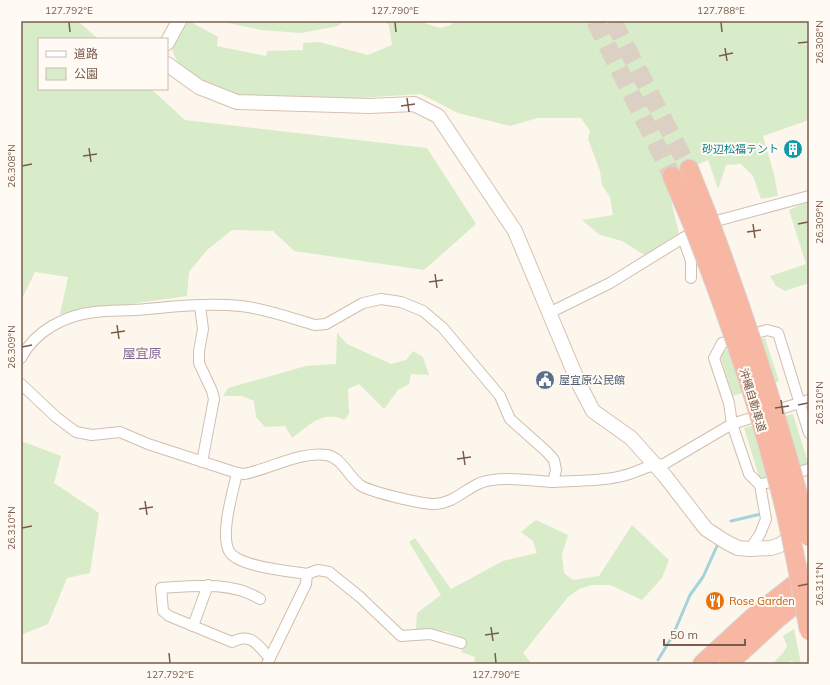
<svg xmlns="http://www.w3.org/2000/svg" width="830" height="685" viewBox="0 0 830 685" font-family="Mulish,'Noto Sans JP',sans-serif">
<rect width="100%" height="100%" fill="#fdf6ec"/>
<g fill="#d8ecc9">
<path d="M21 21H78L98 39H39V89H151L185 120 427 148 476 224 424 270 294 251 273 231 232 230 207 250 189 272 187 296 60 314 68 277 35 272 21 301Z"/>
<path d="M189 21 218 37 217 46 266 56 267 51 303 50V43L319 42 368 55 392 45 389 25 384 21H418L440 28 451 25 453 21H809V120L763 136 774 174 778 196 761 199 753 176 741 164 726 165 718 189 708 160 666 178 679 234 646 256 622 241 600 235 582 220 613 215 610 197 602 185 600 171 588 139 590 131 581 118H538L510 126 458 113 421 94 343 99 232 95 195 80 180 66 173 53 172 44Z"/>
<path d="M219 21H344L338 26 301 33 261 30Z"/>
<path d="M809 201V283L785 291 776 286 770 276 806 264 789 210Z"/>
<path d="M337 333 347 344 391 364 406 360 413 351 423 357 429 375 411 374 409 384 398 390 384 409 359 384 348 389 349 414 344 420C324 409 308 426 292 438L285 426 265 427 256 417 254 401 242 396H223L228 388 306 366 336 364Z"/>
<path d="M765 338 779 381 733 396 719 352Z"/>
<path d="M793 414 809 466 760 480 744 428Z"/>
<path d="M21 441 61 456 54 483 99 513 90 573 67 578 48 624 21 635Z"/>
<path d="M536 520 568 535 562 555 564 573 573 580 599 576 632 525 669 560 662 578 642 600 610 585H592L579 589 568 597 523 653 532 664H474L475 657 461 652 466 639 446 631 416 629 417 613 441 595 409 542 415 538 451 589 503 561 537 553 533 541 521 532Z"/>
<path d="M794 629 801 664 791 661 788 664H772L783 653 787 646 783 636Z"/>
</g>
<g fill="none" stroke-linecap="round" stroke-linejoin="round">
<g stroke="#a5d3da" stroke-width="3">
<path d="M731 521 761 514"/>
<path d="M658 660 673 635 690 595 703 577 717 546"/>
</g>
<g stroke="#dcd0c4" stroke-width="18" stroke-dasharray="18 9" stroke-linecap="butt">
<path d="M595 21 672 176"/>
<path d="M613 21 689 169"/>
</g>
<defs>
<g id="street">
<path d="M683 238 691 261V278"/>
<path d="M200 306 203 329 199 351V363L212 391 214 399 202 462"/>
<path d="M549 313 610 283 683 238 720 220 809 196"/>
<path d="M21 358C35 331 65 315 95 312 112 310 130 311 147 309 178 306 210 303 241 306 266 309 291 318 315 325L326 324 363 303 381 299 401 302 423 311 443 328 500 396 510 419 547 452 554 460 556 470 553 482C576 480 599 482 622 476 637 473 648 464 664 464L732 424 809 400"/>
<path d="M21 384 56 417 76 432 92 435 120 432 148 444 237 473C233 492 220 533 229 551 237 567 290 571 307 574L306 584 267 664"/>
<path d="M237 473 244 474C270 469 300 451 327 455 342 458 348 476 360 485 370 492 421 504 434 504 452 504 464 490 480 483 500 475 532 481 553 482"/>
<path d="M760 485 749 474 732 424 729 403 714 358 722 343 767 330 778 333 809 433"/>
<path d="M750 549 760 534 766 519 760 485 809 469"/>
<path d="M307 574 318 570 329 572 360 597 401 636 430 634 461 643"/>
<path d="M260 599C231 581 193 586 161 588L163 611 169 616 232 642C252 632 257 645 270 658"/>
<path d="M193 626 208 585"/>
</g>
<g id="secondary">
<path d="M167 43 179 21"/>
<path d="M167 64 199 87 237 102 369 106 414 104 438 116 515 231 579 384 593 411 631 438 665 476 706 529 726 542 738 548 750 549 771 548 780 545 798 531"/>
</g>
<g id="highway">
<path d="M689 169 707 214"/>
<path d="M672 176 691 221"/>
<path d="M702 664 752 618 809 573"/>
<path d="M728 664 778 618 809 593"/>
</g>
</defs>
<use href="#street" stroke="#d1beb0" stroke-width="12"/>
<use href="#secondary" stroke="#d6c0b0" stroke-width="16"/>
<use href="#highway" stroke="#dad1cd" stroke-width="20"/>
<use href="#street" stroke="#fff" stroke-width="10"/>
<use href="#secondary" stroke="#fff" stroke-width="14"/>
<use href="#highway" stroke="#f7b7a3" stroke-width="18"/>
<defs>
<g id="highway-bridge">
<path d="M707 214C747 321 782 427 809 537"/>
<path d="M691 221C725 308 756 396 779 486 792 534 800 583 809 631"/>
</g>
</defs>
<use href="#highway-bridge" stroke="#dad1cd" stroke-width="20" stroke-linecap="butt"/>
<use href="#highway-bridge" stroke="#f7b7a3" stroke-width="18"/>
</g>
<path fill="none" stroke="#7a5c4d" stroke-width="1.5" d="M69 22 70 32M395 22 396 32M721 22 722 32M798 43 808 42M725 48 727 61M719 56 733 53M407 98 409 112M401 106 415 104M89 148 91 162M83 156 97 154M22 166 32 164M753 224 755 238M798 224 808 222M747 232 761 230M435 274 437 288M429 282 443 280M117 325 119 339M111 333 125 331M22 347 32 345M781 400 783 414M798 405 808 403M775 408 789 406M463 451 465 465M457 459 471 457M145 501 147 515M139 509 153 507M22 528 32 526M798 586 808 584M491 627 493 641M485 635 499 633M169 653 170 663M495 653 496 663"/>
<defs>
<symbol id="building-disc" viewBox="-11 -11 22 22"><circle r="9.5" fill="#0f9aa8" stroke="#fffaf3"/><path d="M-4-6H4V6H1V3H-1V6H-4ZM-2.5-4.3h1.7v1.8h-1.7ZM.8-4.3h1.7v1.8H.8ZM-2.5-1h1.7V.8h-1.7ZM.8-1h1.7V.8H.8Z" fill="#fff"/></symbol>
<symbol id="civic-disc" viewBox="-11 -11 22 22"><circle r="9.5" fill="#5c6f8a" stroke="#fffaf3"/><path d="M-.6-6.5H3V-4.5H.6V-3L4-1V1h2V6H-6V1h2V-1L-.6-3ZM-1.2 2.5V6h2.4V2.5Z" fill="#fff"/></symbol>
<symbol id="restaurant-disc" viewBox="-11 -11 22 22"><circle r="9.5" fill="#e8710a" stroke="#fffaf3"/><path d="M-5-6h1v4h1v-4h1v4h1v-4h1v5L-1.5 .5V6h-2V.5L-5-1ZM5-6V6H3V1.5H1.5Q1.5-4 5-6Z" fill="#fff"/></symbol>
</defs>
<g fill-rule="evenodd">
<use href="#building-disc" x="782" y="138" width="22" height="22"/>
<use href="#civic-disc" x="534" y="369" width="22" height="22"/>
<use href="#restaurant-disc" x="704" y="590" width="22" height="22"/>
</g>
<g text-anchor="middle" stroke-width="4" stroke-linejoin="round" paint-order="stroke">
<g font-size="11" fill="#0d838f" stroke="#fffaf3" text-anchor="end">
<text x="779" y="153">砂辺松福テント</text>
</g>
<g font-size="11" fill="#4e5e75" stroke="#fffaf3" text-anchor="start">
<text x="559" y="384">屋宜原公民館</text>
</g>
<g font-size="11" fill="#7a5c4d" stroke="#fffaf3">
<text transform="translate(753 400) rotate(73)" y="4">沖縄自動車道</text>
</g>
<g font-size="11" fill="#c56008" stroke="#fffaf3" text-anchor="start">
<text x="729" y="605">Rose Garden</text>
</g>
<g font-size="13" fill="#846695" stroke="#fffaf3">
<text x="142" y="358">屋宜原</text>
</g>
</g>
<rect width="830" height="685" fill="none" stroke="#fffaf3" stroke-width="44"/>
<rect x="38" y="38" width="130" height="52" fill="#fffaf3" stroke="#cabbb1"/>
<rect x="46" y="51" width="20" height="6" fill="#ffffff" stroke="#cabbb1"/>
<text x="74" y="58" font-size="12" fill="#7a5c4d">道路</text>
<rect x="46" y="68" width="20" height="12" fill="#d8ecc9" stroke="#cabbb1"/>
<text x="74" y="78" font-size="12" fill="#7a5c4d">公園</text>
<path d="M664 639v6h81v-6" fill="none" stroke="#7a5c4d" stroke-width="2"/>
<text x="670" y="639" font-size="12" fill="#7a5c4d" stroke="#fffaf3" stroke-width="3" paint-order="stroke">50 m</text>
<rect x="22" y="22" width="786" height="641" fill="none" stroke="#7a5c4d" stroke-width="1.5"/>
<g font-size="10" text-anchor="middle" fill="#7a5c4d">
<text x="69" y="14">127.792°E</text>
<text x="395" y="14">127.790°E</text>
<text x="721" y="14">127.788°E</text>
<text transform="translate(819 42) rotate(-90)" y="4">26.308°N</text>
<text transform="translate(11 166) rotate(-90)" y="4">26.308°N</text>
<text transform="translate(819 222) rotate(-90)" y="4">26.309°N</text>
<text transform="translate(11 347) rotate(-90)" y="4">26.309°N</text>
<text transform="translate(819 403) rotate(-90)" y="4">26.310°N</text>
<text transform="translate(11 528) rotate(-90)" y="4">26.310°N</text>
<text transform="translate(819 584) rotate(-90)" y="4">26.311°N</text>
<text x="170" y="678">127.792°E</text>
<text x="496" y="678">127.790°E</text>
</g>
</svg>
